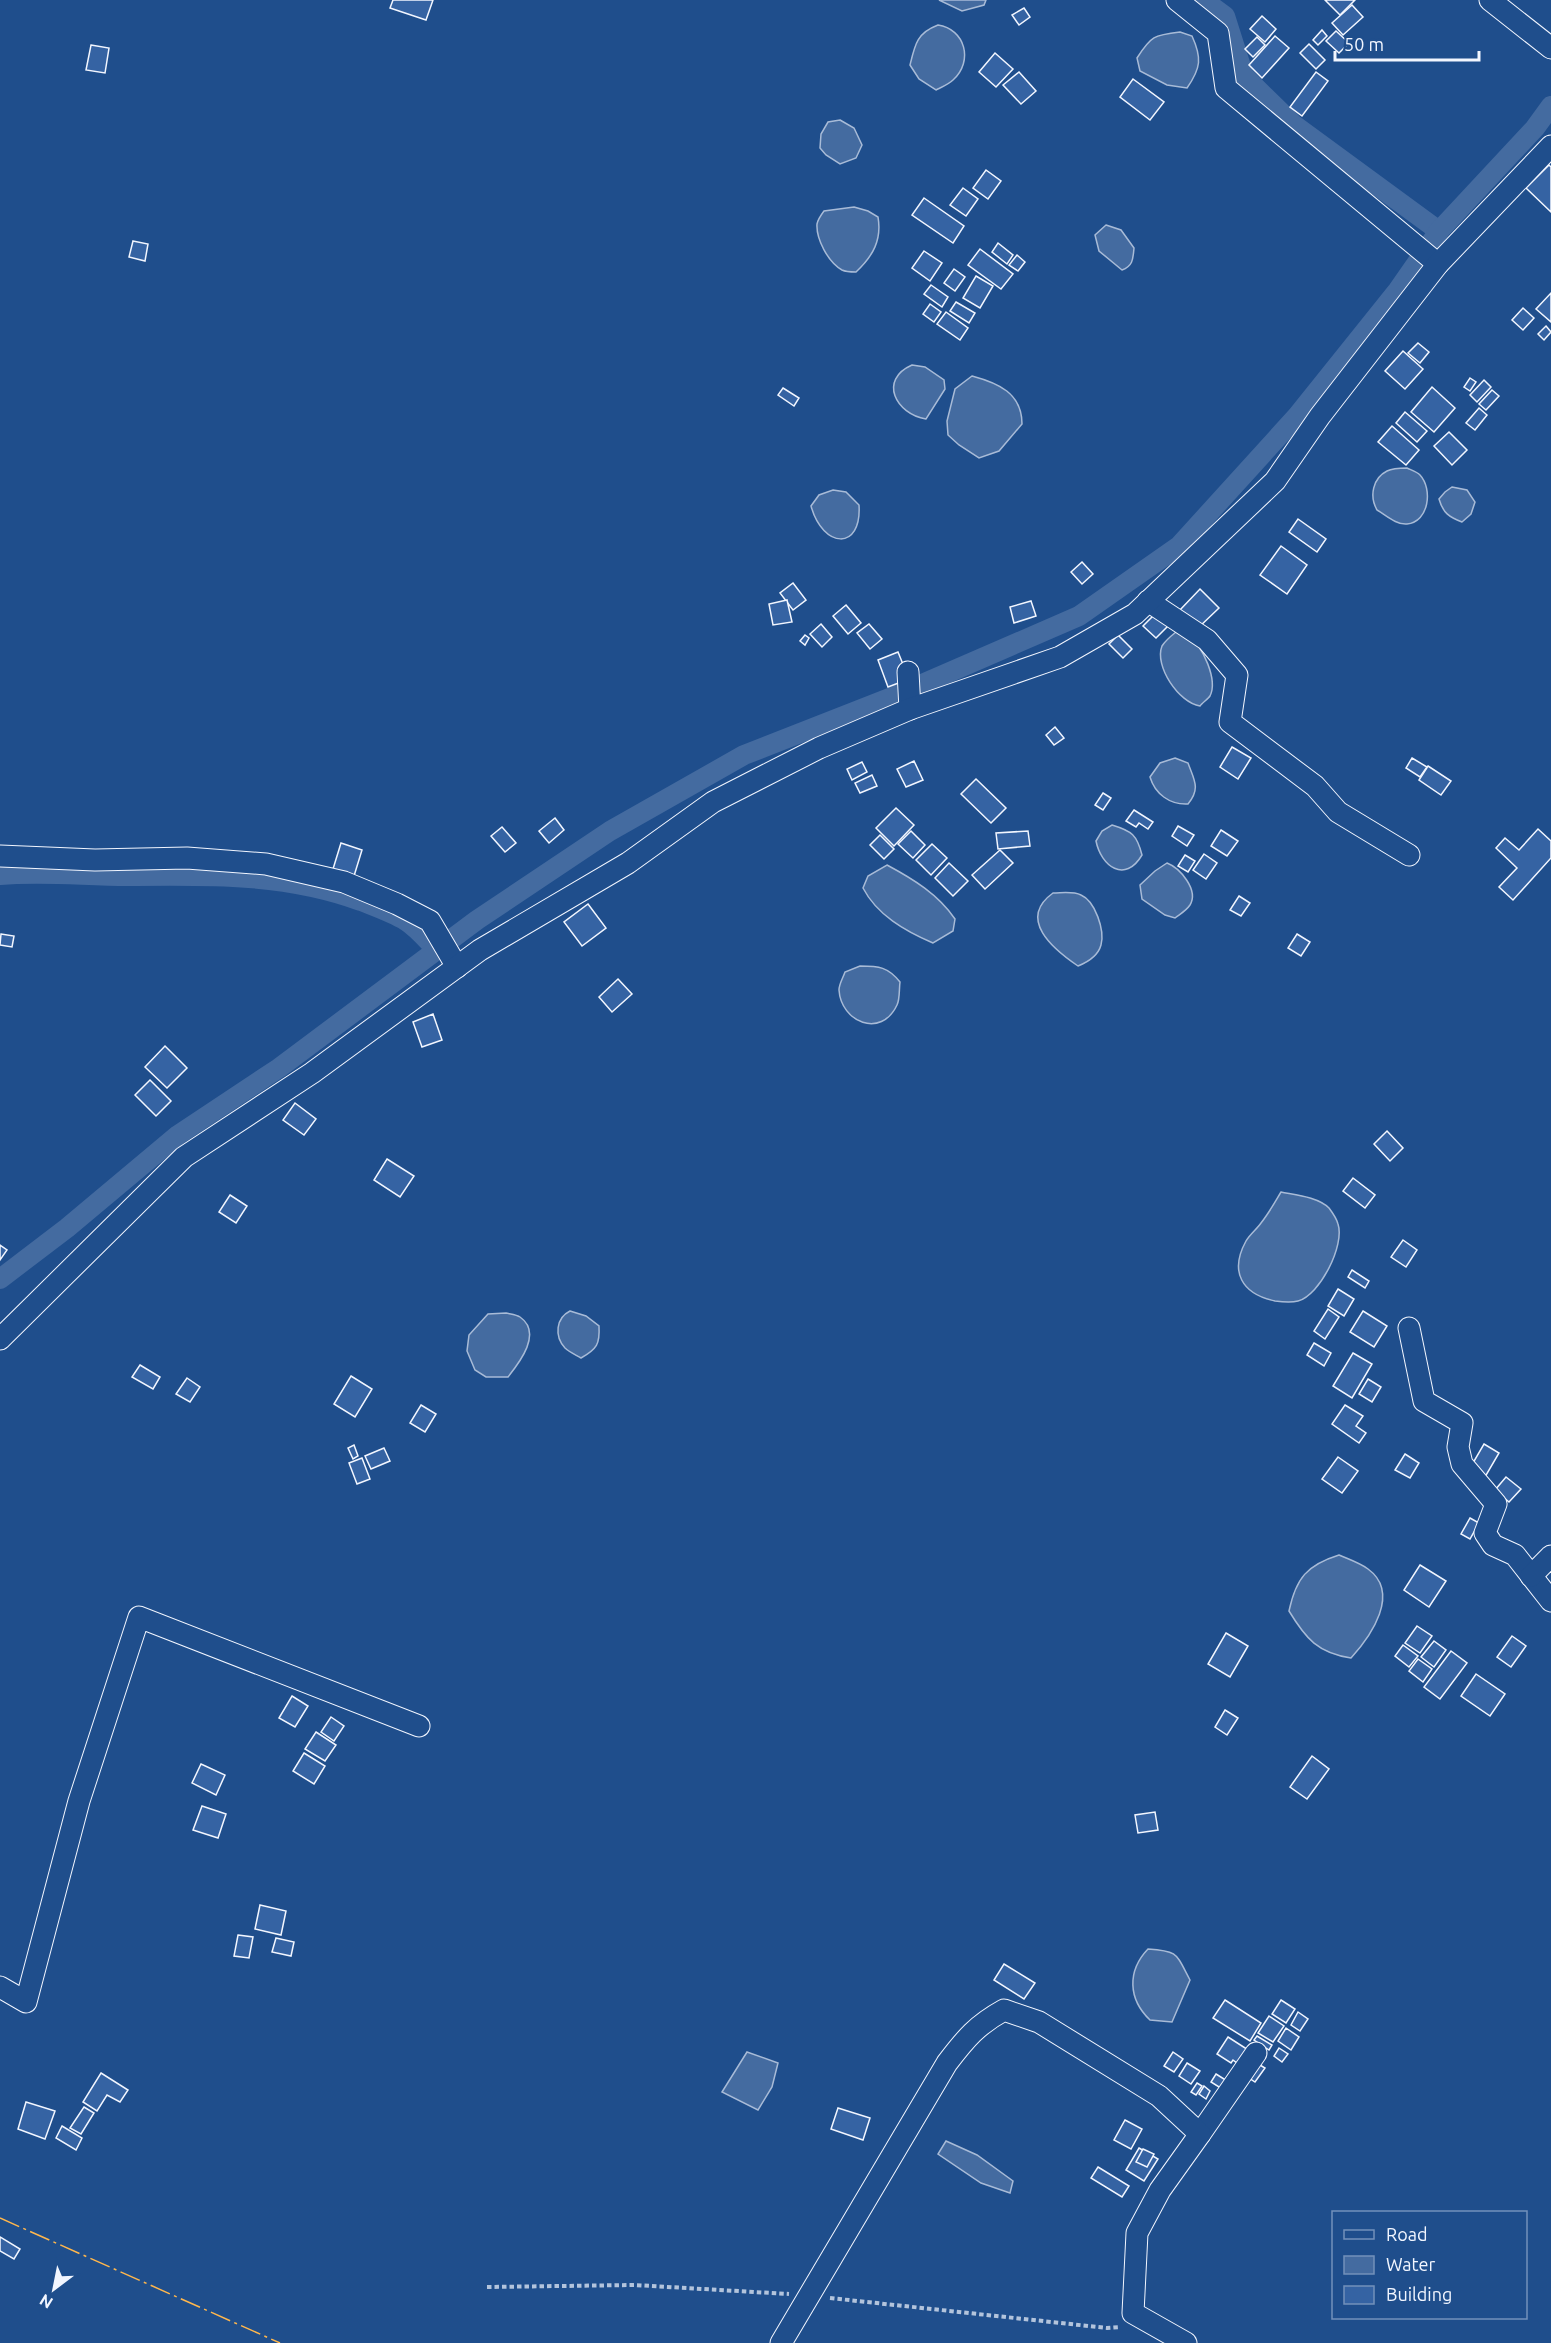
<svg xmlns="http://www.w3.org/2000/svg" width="1551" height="2343" viewBox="0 0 1551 2343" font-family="Ubuntu,sans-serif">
<rect width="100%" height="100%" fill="#1f4e8c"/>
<g fill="#446ba0" stroke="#a8bbd7" stroke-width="1.5">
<path d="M939 0H986L984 5 962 11Z"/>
<path d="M938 25C965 29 974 61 953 80 949 84 942 87 936 90L919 79 910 65C915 44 917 33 938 25Z"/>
<path d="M1180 32 1192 36C1202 58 1201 68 1187 88L1167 85 1140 71 1137 58C1151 36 1154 35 1180 32Z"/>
<path d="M840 120 854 128 862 145 856 158 840 164 826 155 820 148 821 134 828 122Z"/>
<path d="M854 207 868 211 878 217C882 240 873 256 856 272 851 272 846 272 842 270 828 262 816 239 817 224 818 219 821 215 824 211Z"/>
<path d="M1106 225 1121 230 1134 248C1133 259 1133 266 1122 270L1099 251 1095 235Z"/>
<path d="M912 365 925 367 944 380 945 389 926 419C896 414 878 380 912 365Z"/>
<path d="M972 376C998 383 1022 393 1022 424L999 451 979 458 959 445 948 435 947 421 955 389Z"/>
<path d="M1407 468C1411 470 1417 472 1420 475 1433 489 1429 522 1407 524 1396 525 1386 515 1377 510 1369 496 1373 478 1387 471 1393 468 1401 468 1407 468Z"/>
<path d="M1452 487 1467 490 1475 502 1471 514 1462 522C1449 517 1443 513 1439 499L1445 492Z"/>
<path d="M833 490 846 492 859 505C862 551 823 549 811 506L819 495Z"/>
<path d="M1176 632C1180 634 1185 635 1189 637 1203 646 1218 680 1210 696 1208 699 1202 703 1200 706 1179 703 1154 666 1162 646 1165 641 1171 636 1176 632Z"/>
<path d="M1175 758 1188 763C1194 780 1201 788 1188 804 1170 805 1155 794 1150 777L1160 763Z"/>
<path d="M1112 825C1132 831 1137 835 1142 855 1125 884 1101 866 1096 841L1102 831Z"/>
<path d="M1167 863C1180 868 1199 890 1190 905 1186 911 1180 914 1175 918L1165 915 1142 899 1140 885 1155 871Z"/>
<path d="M887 865C913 879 938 894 955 919L953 931 933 943C905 931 877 915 863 888L868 876Z"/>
<path d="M1053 893C1062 893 1073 891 1081 895 1095 901 1105 930 1101 945 1098 956 1088 962 1078 966 1053 949 1017 919 1053 893Z"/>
<path d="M860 966C879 966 888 967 900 982 899 989 900 999 897 1005 881 1039 841 1022 839 990 839 984 843 978 845 972Z"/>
<path d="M1281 1192C1296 1195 1318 1197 1329 1208 1332 1212 1337 1220 1338 1224 1345 1245 1320 1295 1298 1301 1291 1303 1282 1302 1275 1301 1242 1294 1229 1272 1246 1241 1250 1234 1257 1229 1261 1223 1269 1213 1275 1202 1281 1192Z"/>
<path d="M570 1311 586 1316 599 1326C600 1344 597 1349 581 1358 576 1355 569 1352 565 1348 554 1336 556 1318 570 1311Z"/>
<path d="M506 1313C510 1314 517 1315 520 1317 543 1333 519 1363 508 1377H486L475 1370 467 1351 469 1335 488 1314Z"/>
<path d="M1339 1555C1348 1559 1360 1563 1368 1569 1401 1593 1371 1636 1351 1658 1318 1653 1306 1639 1289 1611 1296 1578 1307 1565 1339 1555Z"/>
<path d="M1148 1949C1179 1951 1176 1954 1190 1980L1172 2022 1150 2020C1128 1999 1127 1971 1148 1949Z"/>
<path d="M747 2052 778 2063 772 2087 758 2110 722 2092Z"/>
<path d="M946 2141 977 2155 1013 2181 1010 2193 981 2183 938 2154Z"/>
</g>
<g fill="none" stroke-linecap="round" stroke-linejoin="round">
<g stroke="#446ba0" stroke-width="20">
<path d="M1203 0 1225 16 1244 76 1293 124 1439 231"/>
<path d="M0 875C43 871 85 876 127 876 206 875 285 873 361 901 376 907 393 913 406 921 417 928 427 940 436 949"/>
<path d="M0 1279 67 1228 178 1135 279 1068 477 920 610 831 744 755 897 695 1079 616 1179 546 1297 416 1398 290 1439 231 1535 128 1551 106"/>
</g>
</g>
<g fill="#3563a3" stroke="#f2f6ff" stroke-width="1.5">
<path d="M393 0H433L426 20 390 8Z"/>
<path d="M1325 0H1355L1340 15Z"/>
<path d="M1352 5 1363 17 1343 35 1332 23Z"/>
<path d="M1024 8 1030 17 1019 25 1012 15Z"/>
<path d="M1262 16 1276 29 1265 42 1250 29Z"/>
<path d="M1322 30 1327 36 1318 45 1313 40Z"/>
<path d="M1336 31 1349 43 1339 53 1326 41Z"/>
<path d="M1275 36 1289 48 1262 78 1249 65Z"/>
<path d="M1257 37 1265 45 1253 57 1245 49Z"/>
<path d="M1309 44 1325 60 1316 69 1300 53Z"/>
<path d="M91 45 109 48 105 73 86 70Z"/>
<path d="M995 53 1013 69 996 87 979 72Z"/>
<path d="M1019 72 1036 91 1021 104 1003 85Z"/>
<path d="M1316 72 1328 81 1302 116 1290 107Z"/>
<path d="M1133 79 1164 102 1150 120 1120 97Z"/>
<path d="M1549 165 1551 167V212L1526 188Z"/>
<path d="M986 170 1001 181 988 199 973 188Z"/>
<path d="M963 188 978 199 966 216 950 205Z"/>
<path d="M924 198 964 226 953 243 912 215Z"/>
<path d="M133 241 148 244 145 261 129 257Z"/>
<path d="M998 243 1013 255 1007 264 992 252Z"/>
<path d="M980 249 1013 274 1001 289 968 265Z"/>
<path d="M924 251 942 263 930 281 912 268Z"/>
<path d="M1017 255 1025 262 1018 271 1009 265Z"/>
<path d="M954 269 965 277 955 291 944 283Z"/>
<path d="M976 276 993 286 980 308 963 298Z"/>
<path d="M931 285 948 297 942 307 924 294Z"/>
<path d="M1551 293V322L1536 309Z"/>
<path d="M956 302 975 313 969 323 950 311Z"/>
<path d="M930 304 941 312 934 322 923 314Z"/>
<path d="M1523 308 1534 318 1523 330 1512 320Z"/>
<path d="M946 312 968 328 960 340 937 324Z"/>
<path d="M1546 326 1551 332 1544 340 1538 334Z"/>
<path d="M1418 343 1429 352 1420 363 1408 353Z"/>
<path d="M1403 351 1423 369 1405 389 1385 371Z"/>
<path d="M1470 378 1476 382 1470 391 1464 387Z"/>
<path d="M1484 380 1491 387 1477 402 1470 395Z"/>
<path d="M1432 387 1455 408 1434 432 1411 412Z"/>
<path d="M783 388 799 398 794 406 778 395Z"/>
<path d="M1492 390 1499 396 1486 410 1479 404Z"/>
<path d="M1479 408 1487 415 1475 430 1466 423Z"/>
<path d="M1405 412 1427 431 1417 442 1396 423Z"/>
<path d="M1392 426 1419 450 1406 465 1378 442Z"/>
<path d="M1449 432 1467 450 1452 465 1434 446Z"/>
<path d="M1298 519 1326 539 1317 552 1289 532Z"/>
<path d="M1281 546 1307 565 1287 594 1260 575Z"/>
<path d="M1082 562 1093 574 1082 584 1071 572Z"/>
<path d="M793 583 806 600 793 610 780 593Z"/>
<path d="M1200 589 1219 608 1197 629 1179 611Z"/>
<path d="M787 600 792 622 773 625 769 604Z"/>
<path d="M1031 601 1036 616 1014 623 1010 607Z"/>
<path d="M846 605 861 623 848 634 833 616Z"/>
<path d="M1159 610 1172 622 1156 638 1143 626Z"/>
<path d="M821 624 832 637 822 647 810 634Z"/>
<path d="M869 624 882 639 870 649 857 633Z"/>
<path d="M805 635 809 638 805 645 800 641Z"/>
<path d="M1118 635 1132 649 1123 658 1109 644Z"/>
<path d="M898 652 909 679 888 687 878 660Z"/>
<path d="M1055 727 1064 738 1054 745 1046 735Z"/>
<path d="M1232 747 1251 758 1238 779 1220 767Z"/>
<path d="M1412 758 1427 767 1420 777 1406 768Z"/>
<path d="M914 761 923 780 906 787 897 769Z"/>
<path d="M862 762 867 772 852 780 847 769Z"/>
<path d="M1428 766 1451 781 1441 795 1419 780Z"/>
<path d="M872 775 877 786 860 793 855 783Z"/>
<path d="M976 779 1006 808 991 823 961 794Z"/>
<path d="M1103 793 1111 798 1103 810 1095 805Z"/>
<path d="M896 808 914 825 894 846 876 828Z"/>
<path d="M1134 810 1153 822 1148 829 1139 823 1136 827 1126 821Z"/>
<path d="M555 818 564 830 549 843 539 831Z"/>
<path d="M1178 826 1194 835 1187 846 1172 836Z"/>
<path d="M502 827 516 843 505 852 491 836Z"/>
<path d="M1538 829 1551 841V858L1513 900 1499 887 1517 868 1496 848 1505 838 1519 850Z"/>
<path d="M1221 830 1238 841 1227 856 1211 846Z"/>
<path d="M911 831 925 845 913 858 898 844Z"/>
<path d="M1028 831 1030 846 998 849 996 833Z"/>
<path d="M880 835 894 849 884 859 870 845Z"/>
<path d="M341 843 362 850 354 876 333 869Z"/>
<path d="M932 844 947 858 931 875 916 860Z"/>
<path d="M1000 850 1013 863 985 889 972 875Z"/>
<path d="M1204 854 1217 863 1206 879 1193 870Z"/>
<path d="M1185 855 1195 861 1188 872 1178 866Z"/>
<path d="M949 863 968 881 953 896 935 878Z"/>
<path d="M1239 896 1250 903 1241 916 1230 910Z"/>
<path d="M588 904 606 928 582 946 564 922Z"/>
<path d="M1 934 14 936 12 947 0 945Z"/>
<path d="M1297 934 1310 942 1301 956 1288 948Z"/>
<path d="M618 979 632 994 612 1012 599 997Z"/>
<path d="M433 1014 442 1040 422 1047 413 1022Z"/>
<path d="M165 1046 187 1068 167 1088 145 1067Z"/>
<path d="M150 1080 171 1101 156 1116 135 1095Z"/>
<path d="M295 1103 316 1119 304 1135 283 1120Z"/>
<path d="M1387 1131 1403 1148 1390 1161 1374 1144Z"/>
<path d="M387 1159 414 1176 400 1197 374 1180Z"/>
<path d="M1353 1178 1375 1195 1365 1208 1343 1191Z"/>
<path d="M230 1195 247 1206 236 1223 219 1212Z"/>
<path d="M1403 1240 1417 1250 1406 1267 1391 1257Z"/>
<path d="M0 1245 7 1250 0 1260Z"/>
<path d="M1352 1270 1369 1281 1365 1288 1348 1277Z"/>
<path d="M1338 1289 1354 1299 1344 1316 1328 1306Z"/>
<path d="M1328 1309 1339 1317 1325 1339 1314 1331Z"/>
<path d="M1363 1311 1387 1326 1374 1347 1350 1332Z"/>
<path d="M1314 1343 1331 1353 1324 1366 1307 1355Z"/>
<path d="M1353 1353 1372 1364 1352 1398 1333 1386Z"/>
<path d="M140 1365 160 1377 153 1389 132 1377Z"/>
<path d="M351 1376 372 1389 355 1417 334 1404Z"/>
<path d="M187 1378 200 1387 190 1402 176 1394Z"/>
<path d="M1368 1379 1381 1387 1372 1402 1359 1394Z"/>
<path d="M421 1405 436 1414 425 1432 410 1423Z"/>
<path d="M1345 1405 1363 1416 1356 1426 1366 1433 1359 1443 1332 1424Z"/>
<path d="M1484 1444 1499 1453 1485 1477 1470 1468Z"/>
<path d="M354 1445 358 1456 353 1459 348 1448Z"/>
<path d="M384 1448 390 1461 371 1469 365 1456Z"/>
<path d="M1405 1454 1419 1463 1410 1478 1395 1470Z"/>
<path d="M1338 1457 1358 1471 1342 1493 1322 1479Z"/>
<path d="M362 1458 370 1479 357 1484 349 1463Z"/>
<path d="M1506 1477 1521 1489 1509 1502 1495 1490Z"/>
<path d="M1470 1518 1479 1523 1470 1539 1461 1534Z"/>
<path d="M1420 1565 1446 1581 1429 1607 1404 1590Z"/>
<path d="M1417 1626 1432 1636 1420 1653 1405 1643Z"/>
<path d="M1226 1633 1248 1646 1230 1677 1208 1664Z"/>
<path d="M1512 1636 1526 1646 1511 1667 1497 1657Z"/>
<path d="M1434 1641 1446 1650 1434 1667 1421 1657Z"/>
<path d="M1403 1645 1418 1656 1409 1667 1395 1656Z"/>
<path d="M1451 1651 1467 1663 1440 1699 1424 1687Z"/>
<path d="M1418 1659 1432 1669 1423 1682 1409 1671Z"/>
<path d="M1476 1674 1505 1694 1490 1716 1461 1696Z"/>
<path d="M292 1696 308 1706 295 1727 279 1718Z"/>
<path d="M1225 1710 1238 1718 1227 1735 1215 1727Z"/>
<path d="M331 1717 344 1726 334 1741 321 1732Z"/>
<path d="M316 1732 336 1745 325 1761 305 1749Z"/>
<path d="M304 1753 325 1766 314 1784 293 1771Z"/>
<path d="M1312 1756 1329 1769 1307 1799 1290 1787Z"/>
<path d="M201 1764 225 1775 216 1795 192 1783Z"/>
<path d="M202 1806 226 1814 218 1838 193 1830Z"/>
<path d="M1155 1812 1158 1830 1138 1833 1135 1815Z"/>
<path d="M260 1905 286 1911 281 1935 255 1929Z"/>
<path d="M238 1935 253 1937 249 1958 234 1956Z"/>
<path d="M276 1938 294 1942 291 1956 272 1952Z"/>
<path d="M1004 1964 1035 1983 1024 1999 994 1980Z"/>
<path d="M1225 2000 1261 2023 1250 2041 1213 2018Z"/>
<path d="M1281 2000 1295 2009 1286 2023 1272 2014Z"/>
<path d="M1298 2012 1308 2019 1300 2031 1291 2025Z"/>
<path d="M1269 2016 1284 2026 1273 2042 1258 2033Z"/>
<path d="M1286 2028 1299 2037 1291 2050 1278 2041Z"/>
<path d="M1257 2036 1272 2045 1269 2050 1254 2040Z"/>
<path d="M1228 2037 1253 2053 1237 2063 1233 2060 1231 2063 1217 2054Z"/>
<path d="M1279 2048 1288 2054 1282 2062 1274 2056Z"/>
<path d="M1173 2052 1183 2059 1174 2072 1164 2066Z"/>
<path d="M1255 2062 1265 2068 1255 2082 1246 2076Z"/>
<path d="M1187 2063 1200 2071 1191 2084 1179 2076Z"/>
<path d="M101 2073 128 2090 120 2102 107 2095 97 2111 83 2102Z"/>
<path d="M1216 2074 1232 2084 1227 2092 1211 2082Z"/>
<path d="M1197 2083 1202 2086 1196 2095 1191 2092Z"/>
<path d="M1204 2086 1210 2091 1206 2099 1199 2094Z"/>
<path d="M26 2102 55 2111 45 2139 18 2129Z"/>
<path d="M84 2107 94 2113 81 2134 70 2128Z"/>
<path d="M838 2108 870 2118 863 2140 831 2129Z"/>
<path d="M1125 2120 1142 2129 1131 2149 1114 2140Z"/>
<path d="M62 2126 82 2138 76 2150 56 2138Z"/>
<path d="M1139 2148 1158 2159 1144 2181 1126 2170Z"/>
<path d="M1143 2149 1154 2154 1147 2167 1136 2162Z"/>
<path d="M1098 2167 1129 2186 1122 2197 1091 2178Z"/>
<path d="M0 2237 20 2249 14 2259 0 2251Z"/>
</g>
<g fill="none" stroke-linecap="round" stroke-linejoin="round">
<defs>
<g id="minor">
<path d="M1177 0 1218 33 1226 88 1438 264"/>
<path d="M1490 0 1551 48"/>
<path d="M1148 601 1207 640 1237 675 1230 722 1315 786 1338 812 1409 855"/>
<path d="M908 672 910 709"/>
<path d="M0 856 95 860 187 858 266 864 344 882 397 904 430 921 457 967"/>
<path d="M1409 1328 1424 1401 1462 1423 1458 1447 1462 1464 1496 1504 1485 1533 1493 1545 1515 1555 1551 1601"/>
<path d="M0 1339 184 1157 312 1073 480 950 628 863 713 802 819 748 910 709 1060 657 1135 614 1275 481 1320 416 1438 264 1551 146"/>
<path d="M1531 1576 1551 1556"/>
<path d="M0 1987 26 2002 79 1801 139 1617 419 1726"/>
<path d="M1200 2134 1256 2053"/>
<path d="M781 2343 947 2063C966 2038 977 2025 1004 2010L1039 2022 1159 2096 1200 2134 1160 2190 1137 2233 1133 2313 1186 2343"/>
</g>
</defs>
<use href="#minor" stroke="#f2f6ff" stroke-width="23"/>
<g stroke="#b3c4dc" stroke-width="4" stroke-dasharray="4.5 3" stroke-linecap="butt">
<path d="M487 2287 634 2285 789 2294"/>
<path d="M830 2298 1107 2328 1120 2327"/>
</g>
<use href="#minor" stroke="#1f4e8c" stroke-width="21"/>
<path stroke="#ffb74d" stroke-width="1.5" stroke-dasharray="21 4.5 3 4.5" stroke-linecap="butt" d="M0 2218 280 2343"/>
</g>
<rect x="1332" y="2211" width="195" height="108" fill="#1f4e8c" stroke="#7391ba" stroke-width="1.5"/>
<rect x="1344" y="2230" width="30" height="9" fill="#1f4e8c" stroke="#7391ba" stroke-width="1.5"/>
<text x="1386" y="2241" font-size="18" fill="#f2f6ff">Road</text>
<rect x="1344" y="2256" width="30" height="18" fill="#446ba0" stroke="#7391ba" stroke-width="1.5"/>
<text x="1386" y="2271" font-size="18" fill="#f2f6ff">Water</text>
<rect x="1344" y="2286" width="30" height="18" fill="#3563a3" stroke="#7391ba" stroke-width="1.5"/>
<text x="1386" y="2301" font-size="18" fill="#f2f6ff">Building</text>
<g transform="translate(54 2289) rotate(212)" stroke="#1f4e8c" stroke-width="4.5" paint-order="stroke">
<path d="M0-4.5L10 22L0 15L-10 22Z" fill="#f2f6ff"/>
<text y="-9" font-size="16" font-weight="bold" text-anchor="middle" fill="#f2f6ff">N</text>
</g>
<path d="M1335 51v9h144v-9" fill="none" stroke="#f2f6ff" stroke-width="3"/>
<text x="1344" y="51" font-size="18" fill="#f2f6ff" stroke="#1f4e8c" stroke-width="4.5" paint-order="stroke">50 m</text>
</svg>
